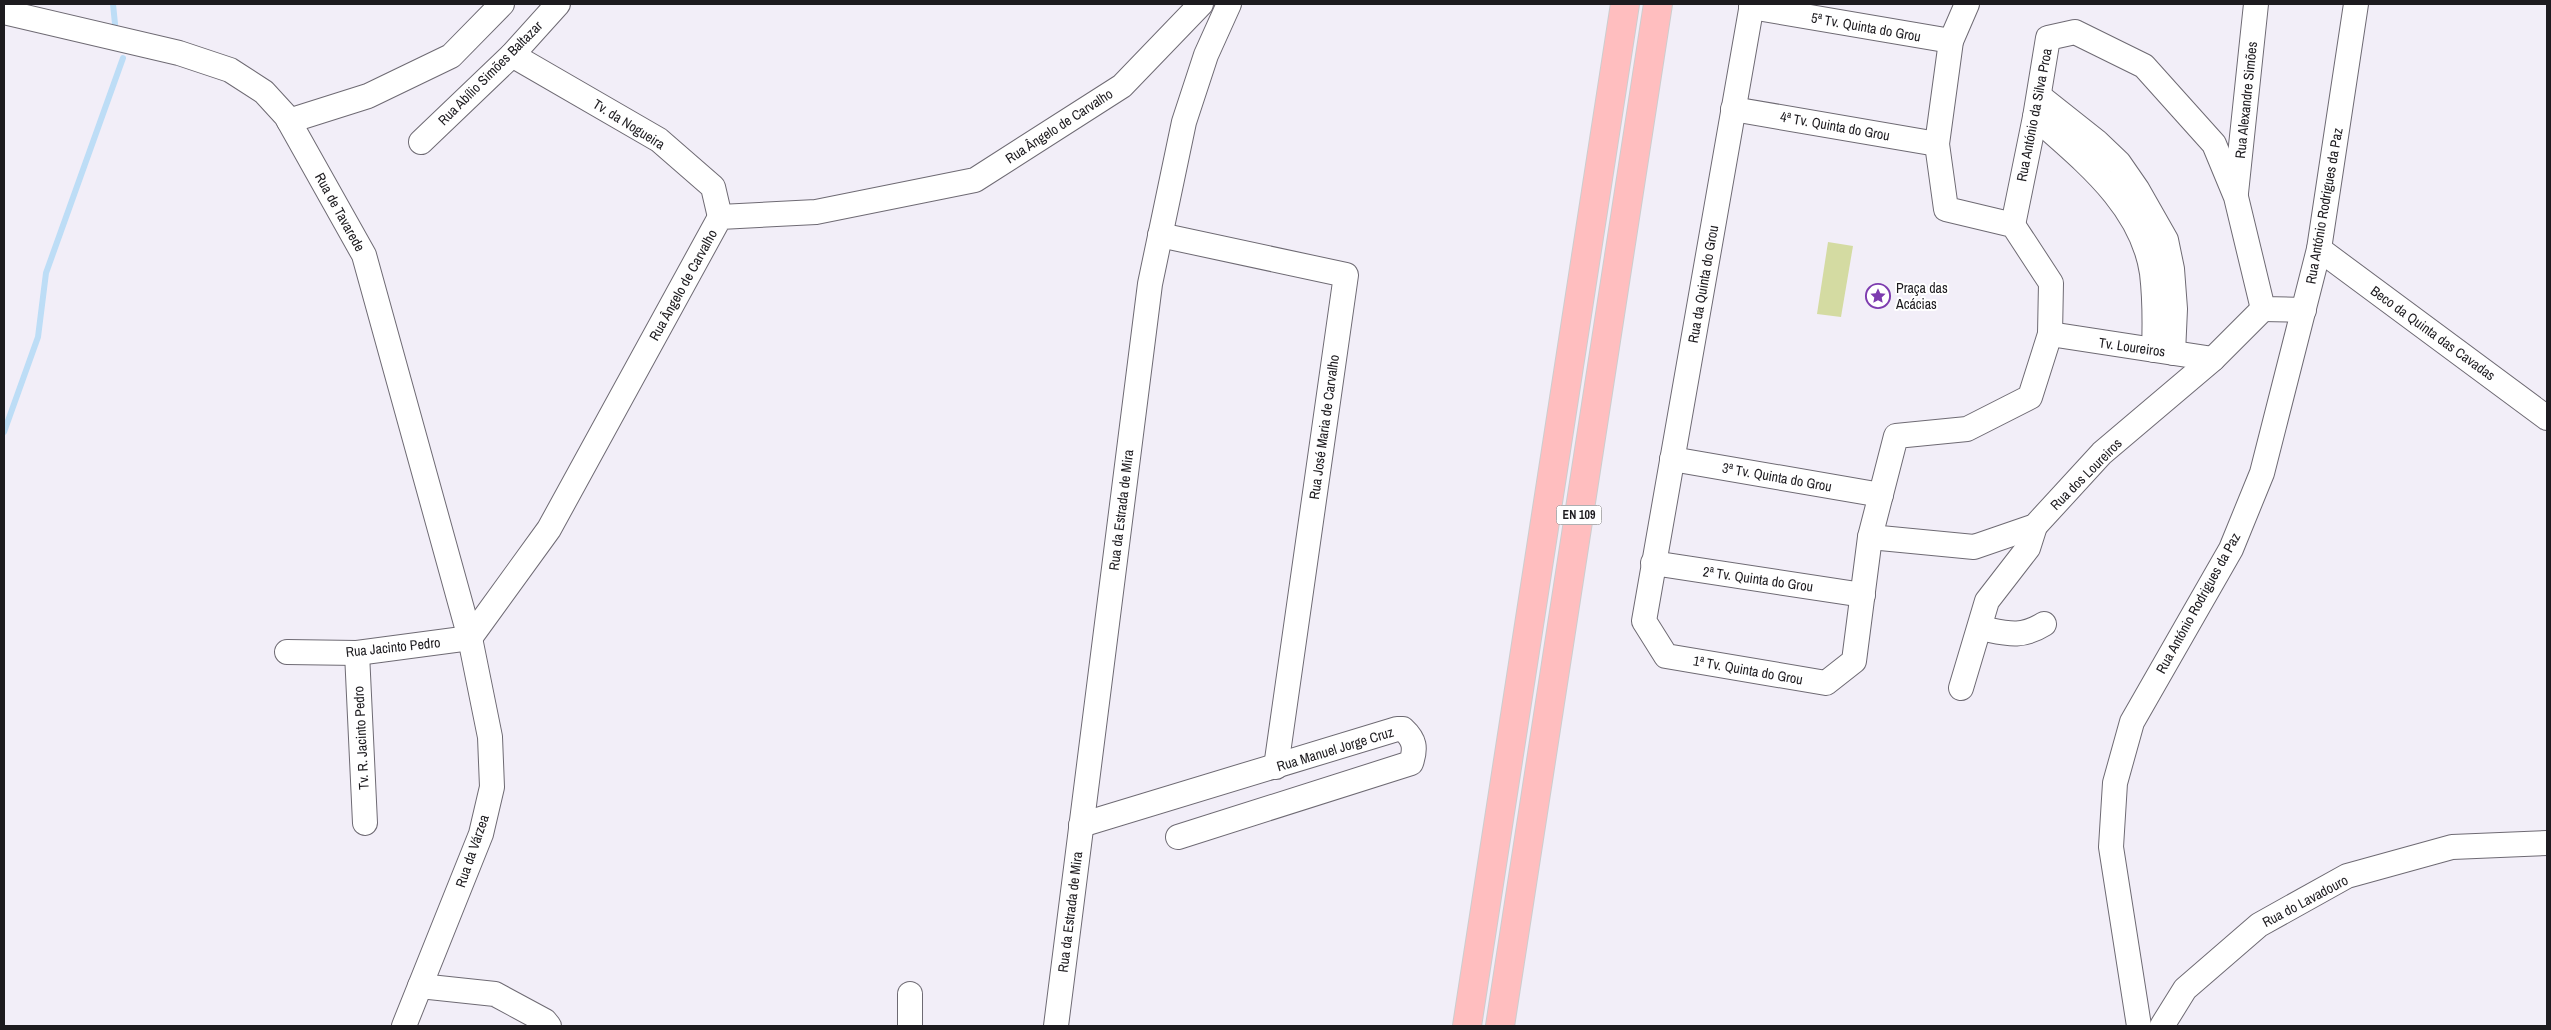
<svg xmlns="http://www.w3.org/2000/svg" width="2551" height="1030" viewBox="0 0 2551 1030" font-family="'Archivo Narrow',sans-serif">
<rect width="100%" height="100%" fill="#f2eef8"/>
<path fill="#d4dba2" d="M1828 242 1853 246 1841 317 1817 314Z"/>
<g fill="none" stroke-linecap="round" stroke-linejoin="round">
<g stroke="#bdddf6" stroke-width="6">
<path d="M113 4 115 24"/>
<path d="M4 432 38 337 46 273 123 58"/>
</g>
<defs>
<g id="minor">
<path d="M1752 4 1644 621 1666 656 1826 683 1854 661 1870 537 1896 436 1967 429 2030 397 2050 334 2051 283 2013 225 1946 209 1937 144 1951 41 1967 4"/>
<path d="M1751 7 1951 41"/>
<path d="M4 12 179 53 230 70 264 92 286 116 364 255 470 638 490 737 492 787 481 834 404 1026"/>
<path d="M512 55 659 140 713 187 720 217"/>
<path d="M2039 96 2097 142 2119 163 2137 189 2166 240 2172 269 2175 309 2173 353"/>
<path d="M1733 109 1937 144"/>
<path d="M2035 117C2083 160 2142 205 2152 273 2155 299 2155 324 2154 350"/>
<path d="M289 121 368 96 451 56 502 4"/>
<path d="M421 142 512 55 558 4"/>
<path d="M2236 193 2256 4"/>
<path d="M2013 225 2035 117 2048 38 2075 32 2144 66 2214 144 2236 197 2263 309 2304 310"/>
<path d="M1160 235 1346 275 1276 767"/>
<path d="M2319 249 2547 418"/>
<path d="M2050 334 2213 359"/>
<path d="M1672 459 1881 495"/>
<path d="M1870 537 1974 547 2035 526 2102 453 2213 359 2263 309"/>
<path d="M1653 563 1863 595"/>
<path d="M1980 628C2006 633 2020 639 2044 624"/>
<path d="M470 638 549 529 720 217 816 212 975 180 1122 86 1201 4"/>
<path d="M287 652 357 653 470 638"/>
<path d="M357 653 365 823"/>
<path d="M1961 688 1987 601 2028 548 2035 526"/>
<path d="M1081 825 1397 729H1403C1415 740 1416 748 1411 763L1178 837"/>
<path d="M420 986 495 994 545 1021 549 1026"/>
<path d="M910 994V1026"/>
<path d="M1056 1026 1150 284 1184 122 1206 55 1229 4"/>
<path d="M2139 1026 2111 847 2115 783 2132 722 2231 549 2262 473 2319 249 2356 4"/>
<path d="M2162 1026 2185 989 2259 925 2347 876 2452 847 2547 843"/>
</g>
<g id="major">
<path d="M1467 1026 1625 4"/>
<path d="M1500 1026 1658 4"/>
</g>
</defs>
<use href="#minor" stroke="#6e6a73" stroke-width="26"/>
<use href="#major" stroke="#cdcdce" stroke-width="30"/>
<use href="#minor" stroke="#fff" stroke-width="24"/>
<use href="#major" stroke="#ffbebf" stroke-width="28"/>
</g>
<defs>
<symbol id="sight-ring" viewBox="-11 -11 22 22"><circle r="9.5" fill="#fff" stroke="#7d3baf" stroke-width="1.5"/><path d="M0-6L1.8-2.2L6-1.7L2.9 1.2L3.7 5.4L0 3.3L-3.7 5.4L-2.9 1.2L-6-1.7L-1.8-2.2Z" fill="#7d3baf"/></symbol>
</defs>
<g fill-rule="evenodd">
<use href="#sight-ring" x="1864" y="282" width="28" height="28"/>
</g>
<g text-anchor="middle" stroke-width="4" stroke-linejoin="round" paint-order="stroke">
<rect fill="#fff" stroke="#615f62" stroke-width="1" x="1556.5" y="505.5" width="45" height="19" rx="4"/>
<g font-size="12" font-weight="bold" fill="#1d1b1f">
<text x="1579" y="519">EN 109</text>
</g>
<g font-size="14" fill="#1d1b1f" stroke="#fff">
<text transform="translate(1866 27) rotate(10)" y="5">5ª Tv. Quinta do Grou</text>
<text transform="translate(490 73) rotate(-45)" y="5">Rua Abílio Simões Baltazar</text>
<text transform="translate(2246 100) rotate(-84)" y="5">Rua Alexandre Simões</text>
<text transform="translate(2034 115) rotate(-79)" y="5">Rua António da Silva Proa</text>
<text transform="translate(629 124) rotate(32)" y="5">Tv. da Nogueira</text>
<text transform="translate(1059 126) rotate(-33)" y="5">Rua Ângelo de Carvalho</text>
<text transform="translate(1835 126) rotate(10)" y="5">4ª Tv. Quinta do Grou</text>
<text transform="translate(2324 206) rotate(-80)" y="5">Rua António Rodrigues da Paz</text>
<text transform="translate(340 212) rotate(61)" y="5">Rua de Tavarede</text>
<text transform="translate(1703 284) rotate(-80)" y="5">Rua da Quinta do Grou</text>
<text transform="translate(683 285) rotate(-61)" y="5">Rua Ângelo de Carvalho</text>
<text transform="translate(2433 333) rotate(36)" y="5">Beco da Quinta das Cavadas</text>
<text transform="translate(2132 347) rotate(8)" y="5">Tv. Loureiros</text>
<text transform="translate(1324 427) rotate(-82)" y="5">Rua José Maria de Carvalho</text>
<text transform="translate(2086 474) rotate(-45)" y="5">Rua dos Loureiros</text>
<text transform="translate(1777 477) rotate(10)" y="5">3ª Tv. Quinta do Grou</text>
<text transform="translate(1121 510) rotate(-83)" y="5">Rua da Estrada de Mira</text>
<text transform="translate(1758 579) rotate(8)" y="5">2ª Tv. Quinta do Grou</text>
<text transform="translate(2198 603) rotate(-61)" y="5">Rua António Rodrigues da Paz</text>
<text transform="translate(393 647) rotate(-6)" y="5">Rua Jacinto Pedro</text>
<text transform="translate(1748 670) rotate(10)" y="5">1ª Tv. Quinta do Grou</text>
<text transform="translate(361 738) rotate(-93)" y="5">Tv. R. Jacinto Pedro</text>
<text transform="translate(1335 749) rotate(-17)" y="5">Rua Manuel Jorge Cruz</text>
<text transform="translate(472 851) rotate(-71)" y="5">Rua da Várzea</text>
<text transform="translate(2305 901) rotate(-28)" y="5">Rua do Lavadouro</text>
<text transform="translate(1070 912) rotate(-83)" y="5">Rua da Estrada de Mira</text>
</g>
<g font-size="14" fill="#1d1b1f" stroke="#fff" text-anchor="start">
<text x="1896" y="293">Praça das<tspan x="1896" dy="16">Acácias</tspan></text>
</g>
</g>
<rect width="2551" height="1030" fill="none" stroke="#1d1b1f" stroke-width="10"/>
</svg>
